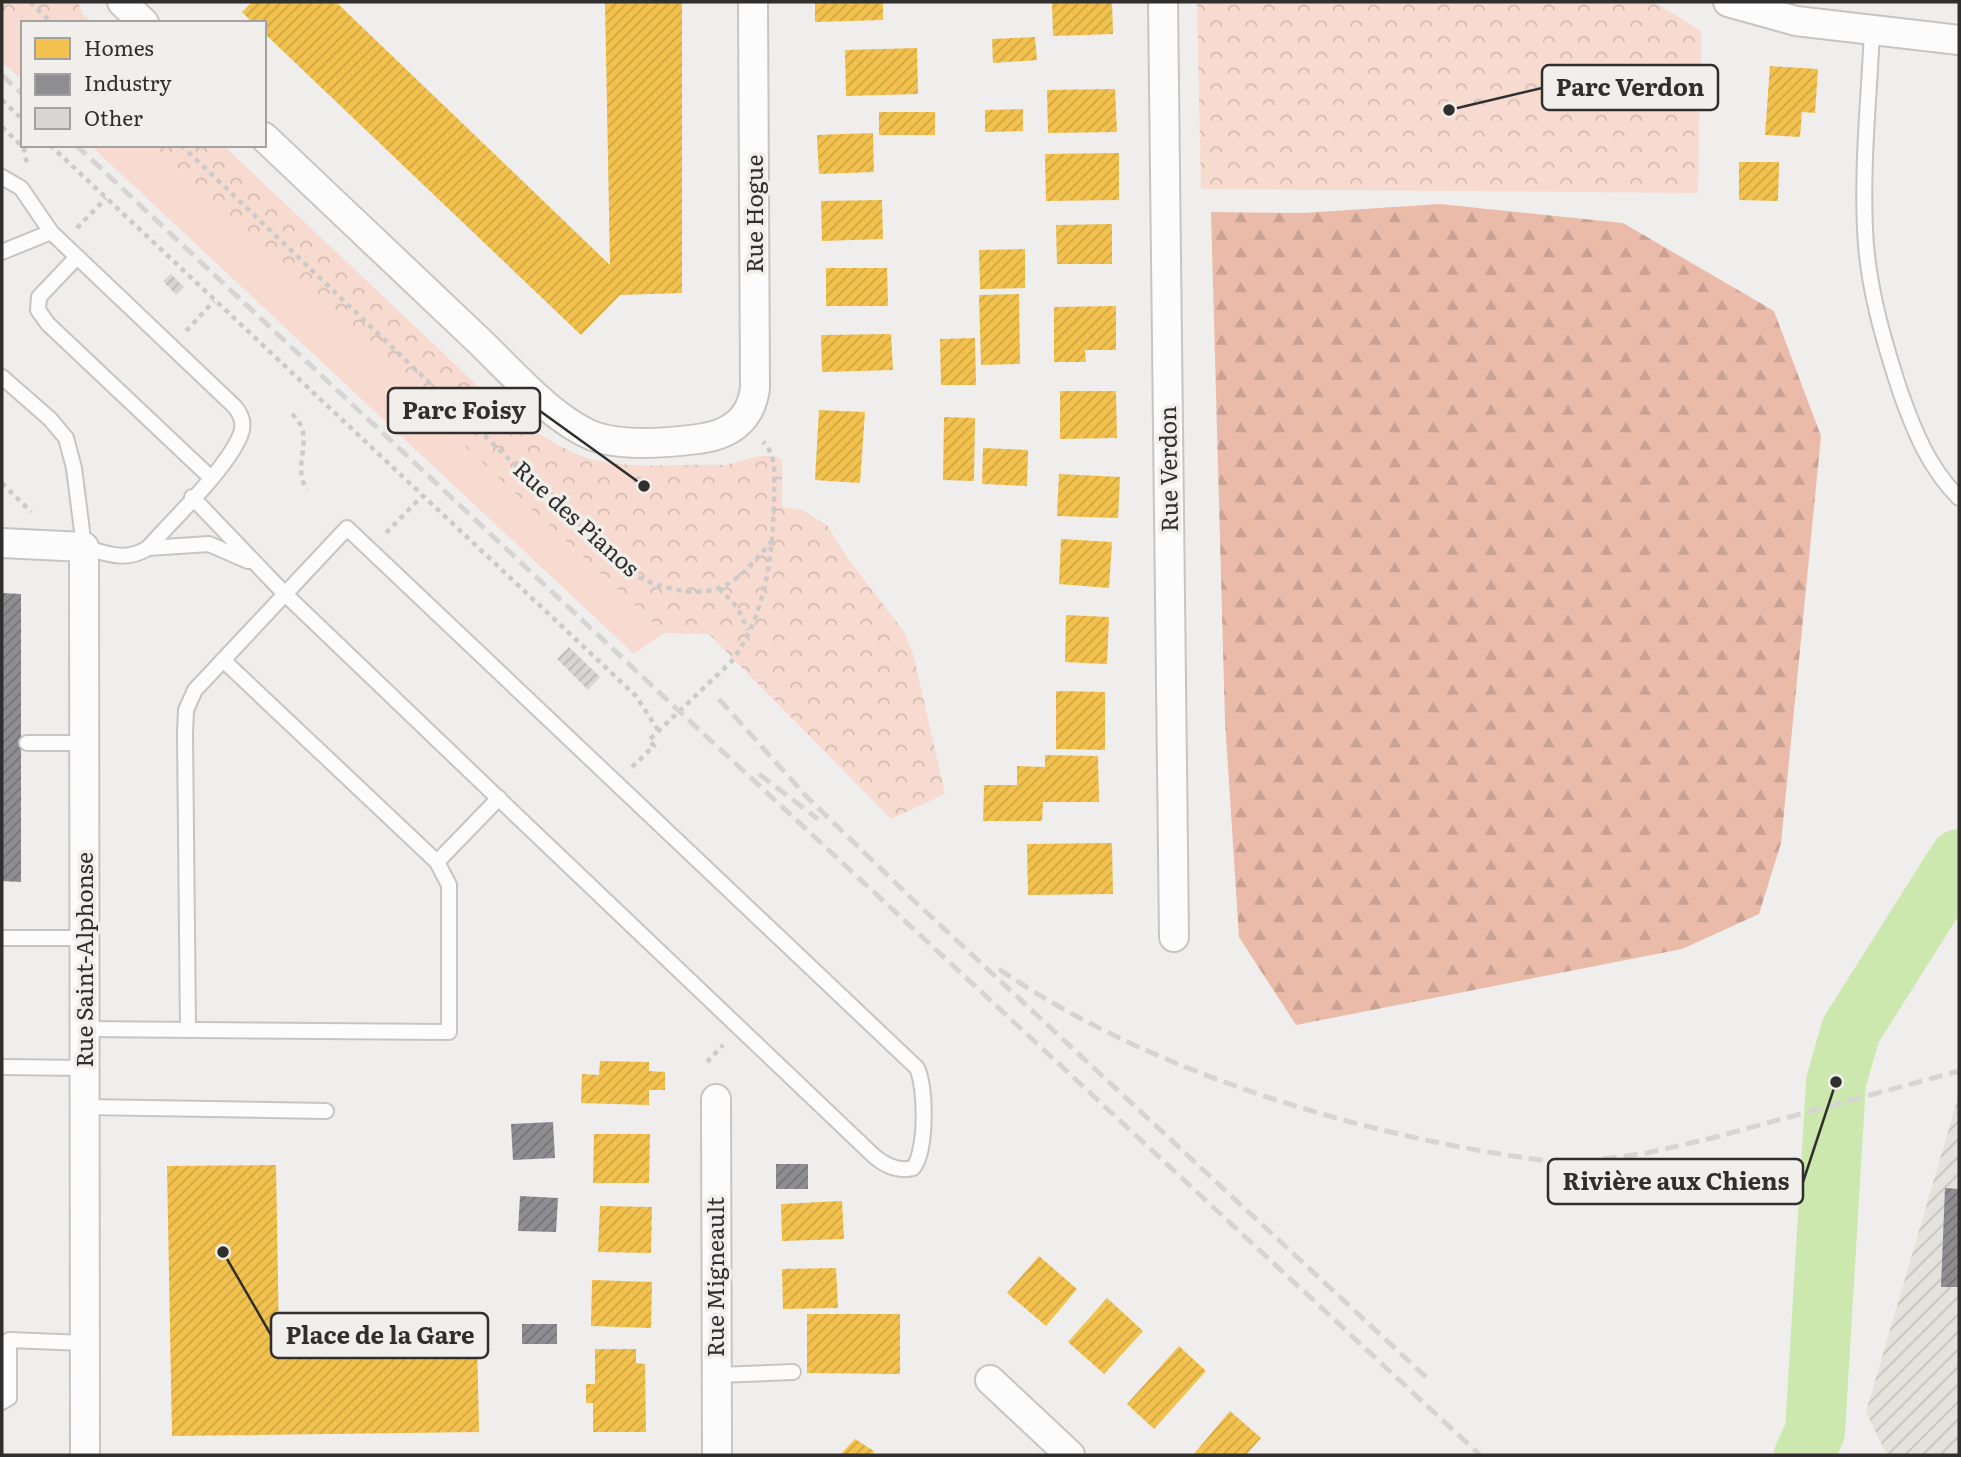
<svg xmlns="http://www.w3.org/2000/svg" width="1961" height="1457" viewBox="0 0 1961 1457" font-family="Literata,serif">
<defs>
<pattern id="industrial-furrows" width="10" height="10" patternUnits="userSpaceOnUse" patternTransform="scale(1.75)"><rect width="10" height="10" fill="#e4e2dc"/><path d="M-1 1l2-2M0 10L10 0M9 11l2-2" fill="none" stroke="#c4c2bd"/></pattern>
<pattern id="forest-firs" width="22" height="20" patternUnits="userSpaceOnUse" patternTransform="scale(1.75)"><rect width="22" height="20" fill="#ebbba9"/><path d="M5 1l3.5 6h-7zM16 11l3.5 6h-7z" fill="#caa192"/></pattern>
<pattern id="park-crowns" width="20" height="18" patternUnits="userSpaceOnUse" patternTransform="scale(1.75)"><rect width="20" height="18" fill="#f7dbd0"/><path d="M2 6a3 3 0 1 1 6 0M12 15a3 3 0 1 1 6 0" fill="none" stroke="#d4bcb3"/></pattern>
<pattern id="homes-hatch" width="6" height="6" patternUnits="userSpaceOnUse" patternTransform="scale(1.75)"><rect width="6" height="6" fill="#f2c14e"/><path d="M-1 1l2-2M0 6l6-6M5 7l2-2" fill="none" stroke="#d0a644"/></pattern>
<pattern id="industry-hatch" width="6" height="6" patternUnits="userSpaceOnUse" patternTransform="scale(1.75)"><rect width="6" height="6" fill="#8d8d92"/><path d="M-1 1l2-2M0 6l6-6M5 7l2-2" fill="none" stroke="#747478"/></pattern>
<pattern id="building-hatch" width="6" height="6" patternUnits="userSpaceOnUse" patternTransform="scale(1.75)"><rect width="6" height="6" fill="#d7d6d5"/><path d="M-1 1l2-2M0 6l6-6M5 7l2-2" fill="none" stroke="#b9b8b7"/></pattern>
</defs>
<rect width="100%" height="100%" fill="#efeeed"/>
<path fill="url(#industrial-furrows)" d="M1959 1094V1455H1887L1866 1412Z"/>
<g fill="#f7dbd0">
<path d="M2 11 23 31V81L2 62Z"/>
<path d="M90 145H144L664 633 634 654Z"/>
</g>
<path fill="url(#forest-firs)" d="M1440 204 1623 223 1774 311 1821 436 1781 843 1759 914 1682 949 1296 1025 1239 937 1225 721 1211 212 1302 213Z"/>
<g fill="url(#park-crowns)">
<path d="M2 2H78L82 13 93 23H23V31L2 11Z"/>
<path d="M1197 2H1654L1701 31 1698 193 1201 189Z"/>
<path d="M144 145H223L497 404C518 422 568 454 594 460 635 469 682 464 724 465 746 462 759 450 782 459V507L802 510 827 525 849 560 905 633 914 657 945 794 891 819 709 634 664 633Z"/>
</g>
<g fill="url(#homes-hatch)">
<path d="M252 2H336L610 265 605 2H682V293L620 295 581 335 264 33V23H253L242 12Z"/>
<path d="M815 2H883V20L815 22Z"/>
<path d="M1074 2H1112L1113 34 1053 36 1052 3Z"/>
<path d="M1035 37 1037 60 993 63 992 39Z"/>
<path d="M917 48 918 94 846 96 845 50Z"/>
<path d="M1770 66 1818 69 1815 113 1802 112 1800 137 1765 135Z"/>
<path d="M1115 89 1117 132 1048 133 1047 90Z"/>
<path d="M1023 109V131L985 132V110Z"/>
<rect x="879" y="112" width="56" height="23"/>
<path d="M873 133 874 172 819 174 817 135Z"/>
<path d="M1119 153V200L1046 201 1045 154Z"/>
<path d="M1739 162H1779L1778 201 1739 200Z"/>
<path d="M882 200 883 239 822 241 821 201Z"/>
<path d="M1112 224V264H1057L1056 225Z"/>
<path d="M1025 249V288L980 289 979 250Z"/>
<path d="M826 268H887L888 306H826Z"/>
<path d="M1019 294 1020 364 981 365 979 295Z"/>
<path d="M1116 306V350H1085L1086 362H1054V307Z"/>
<path d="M891 334 893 370 822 372 821 335Z"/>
<path d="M975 338 976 385H941L940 339Z"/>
<path d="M1060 391H1116L1117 438 1060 439Z"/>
<path d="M819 410 865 412 860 483 815 480Z"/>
<path d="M944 417 975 418 974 481 943 480Z"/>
<path d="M983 448 1028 450 1027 486 982 484Z"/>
<path d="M1059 474 1120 477 1118 518 1057 516Z"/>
<path d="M1061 539 1112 542 1109 588 1059 584Z"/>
<path d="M1066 615 1109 617 1107 664 1065 662Z"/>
<path d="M1056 691 1105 692V750L1056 749Z"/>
<path d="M1045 755 1098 756 1099 802H1043L1042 821H983L984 785H1017V766L1045 767Z"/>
<path d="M1112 843 1113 894 1028 895 1027 844Z"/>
<path d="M600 1061 649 1062V1071L665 1072V1090H649V1105L581 1103 582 1074 599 1075Z"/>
<path d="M594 1134H650L649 1183H593Z"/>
<path d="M276 1165 279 1341 477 1339 479 1432 172 1436 167 1166Z"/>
<path d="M842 1201 844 1239 782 1241 781 1204Z"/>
<path d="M600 1206 652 1207 651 1253 598 1252Z"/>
<path d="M1039 1256 1077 1289 1046 1326 1007 1293Z"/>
<path d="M836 1268 838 1308 783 1309 782 1269Z"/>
<path d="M592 1280 652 1282 651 1328 591 1326Z"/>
<path d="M1107 1298 1143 1331 1104 1374 1068 1342Z"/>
<path d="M807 1314H900V1374L807 1373Z"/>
<path d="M1179 1346 1206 1371 1154 1429 1127 1404Z"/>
<path d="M595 1349H636V1363L645 1364 646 1432H593V1403H586V1384H595Z"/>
<path d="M1230 1411 1261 1438 1246 1455H1193Z"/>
<path d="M855 1439 874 1451 872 1455H840Z"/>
</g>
<g fill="url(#industry-hatch)">
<path d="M2 593 21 594V882L2 881Z"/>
<path d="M553 1122 555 1158 513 1160 511 1124Z"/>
<rect x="776" y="1164" width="32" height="25"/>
<path d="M1945 1188 1959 1189V1287H1941Z"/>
<path d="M520 1196 558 1198 556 1232 518 1231Z"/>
<rect x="522" y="1324" width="35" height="20"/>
</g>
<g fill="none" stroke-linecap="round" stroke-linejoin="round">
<path stroke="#cde8af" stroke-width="60" d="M1804 1455 1815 1432 1836 1082 1851 1030 1959 859"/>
</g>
<g fill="url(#building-hatch)">
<path d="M171 274 184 287 176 295 163 281Z"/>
<path d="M569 647 600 677 588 690 557 659Z"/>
</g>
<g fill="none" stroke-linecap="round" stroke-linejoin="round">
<defs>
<g id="lane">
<path d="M1872 31C1869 97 1862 163 1865 229 1867 284 1883 339 1900 391 1914 431 1929 468 1959 498"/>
<path d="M2 177 21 188 51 232 234 406C242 415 245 425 240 436 225 471 174 518 148 548 126 562 107 554 84 547L74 468 66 438 50 419 2 377"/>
<path d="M2 252 51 232"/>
<path d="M77 257 39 297 38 310 48 324 210 477"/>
<path d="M148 548 209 544 248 561"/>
<path d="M223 660 437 862 499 798"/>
<path d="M27 743H84"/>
<path d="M2 938H85"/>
<path d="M85 1029 449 1032V885L437 862"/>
<path d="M188 1029 185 734 186 710 195 690 347 528 917 1068C926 1088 927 1151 913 1168 898 1172 886 1166 875 1157L519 818 285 594 192 497"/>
<path d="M2 1067 85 1068"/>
<path d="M85 1107 326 1111"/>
<path d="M717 1375 793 1372"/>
<path d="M2 1402 9 1398V1340L85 1343"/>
</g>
<g id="street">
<path d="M122 2 144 23"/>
<path d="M1163 2 1174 937"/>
<path d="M1728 2 1796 21 1959 40"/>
<path d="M264 137C335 204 405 271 476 338 508 368 551 419 593 436 623 447 667 443 698 439 730 435 751 420 755 388L753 2"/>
<path d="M2 543 84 547 85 1455"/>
<path d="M716 1099 717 1455"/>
<path d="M990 1380 1070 1455"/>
</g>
</defs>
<use href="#lane" stroke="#c6c5c4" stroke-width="18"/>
<use href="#street" stroke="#c6c5c4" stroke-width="32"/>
<g stroke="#cccbca" stroke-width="4.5" stroke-dasharray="5 5" stroke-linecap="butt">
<path d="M30 2 52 23"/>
<path d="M2 100 23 120"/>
<path d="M2 127 24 148 27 164"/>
<path d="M50 145 636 696 660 733"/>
<path d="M181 145 624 569C648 584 690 599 719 588 740 581 758 557 772 541"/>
<path d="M77 228 106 198"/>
<path d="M186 331 214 301"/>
<path d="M292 414C318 438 290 462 307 490"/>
<path d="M2 483 31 512"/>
<path d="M386 533 422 496"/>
<path d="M719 588 737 607 748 630"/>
<path d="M632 767 654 746 649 740 731 662C766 616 773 554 774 498 774 479 778 456 763 442"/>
<path d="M707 1062 723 1045"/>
</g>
<use href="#lane" stroke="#fdfcfc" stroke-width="14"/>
<use href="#street" stroke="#fdfcfc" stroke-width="28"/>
<g stroke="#d6d5d4" stroke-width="5" stroke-dasharray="14 7" stroke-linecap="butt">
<path d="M2 75 23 95"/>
<path d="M76 145 680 712 1480 1455"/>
<path d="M719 699 806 796 910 897 1427 1378"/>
<path d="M759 774 818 819"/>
<path d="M999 969C1195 1105 1533 1187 1771 1169"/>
<path d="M1603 1159 1647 1153 1712 1138 1959 1071"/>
</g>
</g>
<g text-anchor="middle" stroke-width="7" stroke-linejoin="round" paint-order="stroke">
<g font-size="23" fill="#302f2e" stroke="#f0efec">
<text transform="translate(755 214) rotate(-90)" y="8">Rue Hogue</text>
<text transform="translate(1169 469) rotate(-91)" y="8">Rue Verdon</text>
<text transform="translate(576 519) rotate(42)" y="8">Rue des Pianos</text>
<text transform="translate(85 960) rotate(-90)" y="8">Rue Saint-Alphonse</text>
<text transform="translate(716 1277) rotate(-90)" y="8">Rue Migneault</text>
</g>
</g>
<path fill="none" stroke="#302f2e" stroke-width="2.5" d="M1449 110L1542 88M644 486L540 411M1836 1082L1803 1182M223 1252L271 1335"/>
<g fill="#302f2e" stroke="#f0efec" stroke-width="2.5">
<circle cx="1449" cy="110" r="7"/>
<circle cx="644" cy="486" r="7"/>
<circle cx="1836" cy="1082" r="7"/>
<circle cx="223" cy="1252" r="7"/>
</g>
<g fill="#f0efec" stroke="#302f2e" stroke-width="2.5">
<rect x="1542" y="65" width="176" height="45" rx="7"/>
<rect x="388" y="388" width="152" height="45" rx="7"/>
<rect x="1548" y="1159" width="255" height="45" rx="7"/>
<rect x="271" y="1313" width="217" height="45" rx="7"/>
</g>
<g font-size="24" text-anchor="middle" font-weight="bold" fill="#302f2e">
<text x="1630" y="96">Parc Verdon</text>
<text x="464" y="419">Parc Foisy</text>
<text x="1676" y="1190">Rivière aux Chiens</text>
<text x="380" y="1344">Place de la Gare</text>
</g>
<rect width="1961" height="1457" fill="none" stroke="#302f2e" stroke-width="7"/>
<rect x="21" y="21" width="245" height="126" fill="#f0efec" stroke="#a3a2a0" stroke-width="2"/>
<rect x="35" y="38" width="35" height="21" fill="#f2c14e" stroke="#a3a2a0" stroke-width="2"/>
<text x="84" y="56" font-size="21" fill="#302f2e">Homes</text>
<rect x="35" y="74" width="35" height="21" fill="#8d8d92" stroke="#a3a2a0" stroke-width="2"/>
<text x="84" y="91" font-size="21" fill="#302f2e">Industry</text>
<rect x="35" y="108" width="35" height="21" fill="#d7d6d5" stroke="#a3a2a0" stroke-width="2"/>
<text x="84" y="126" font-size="21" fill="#302f2e">Other</text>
</svg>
